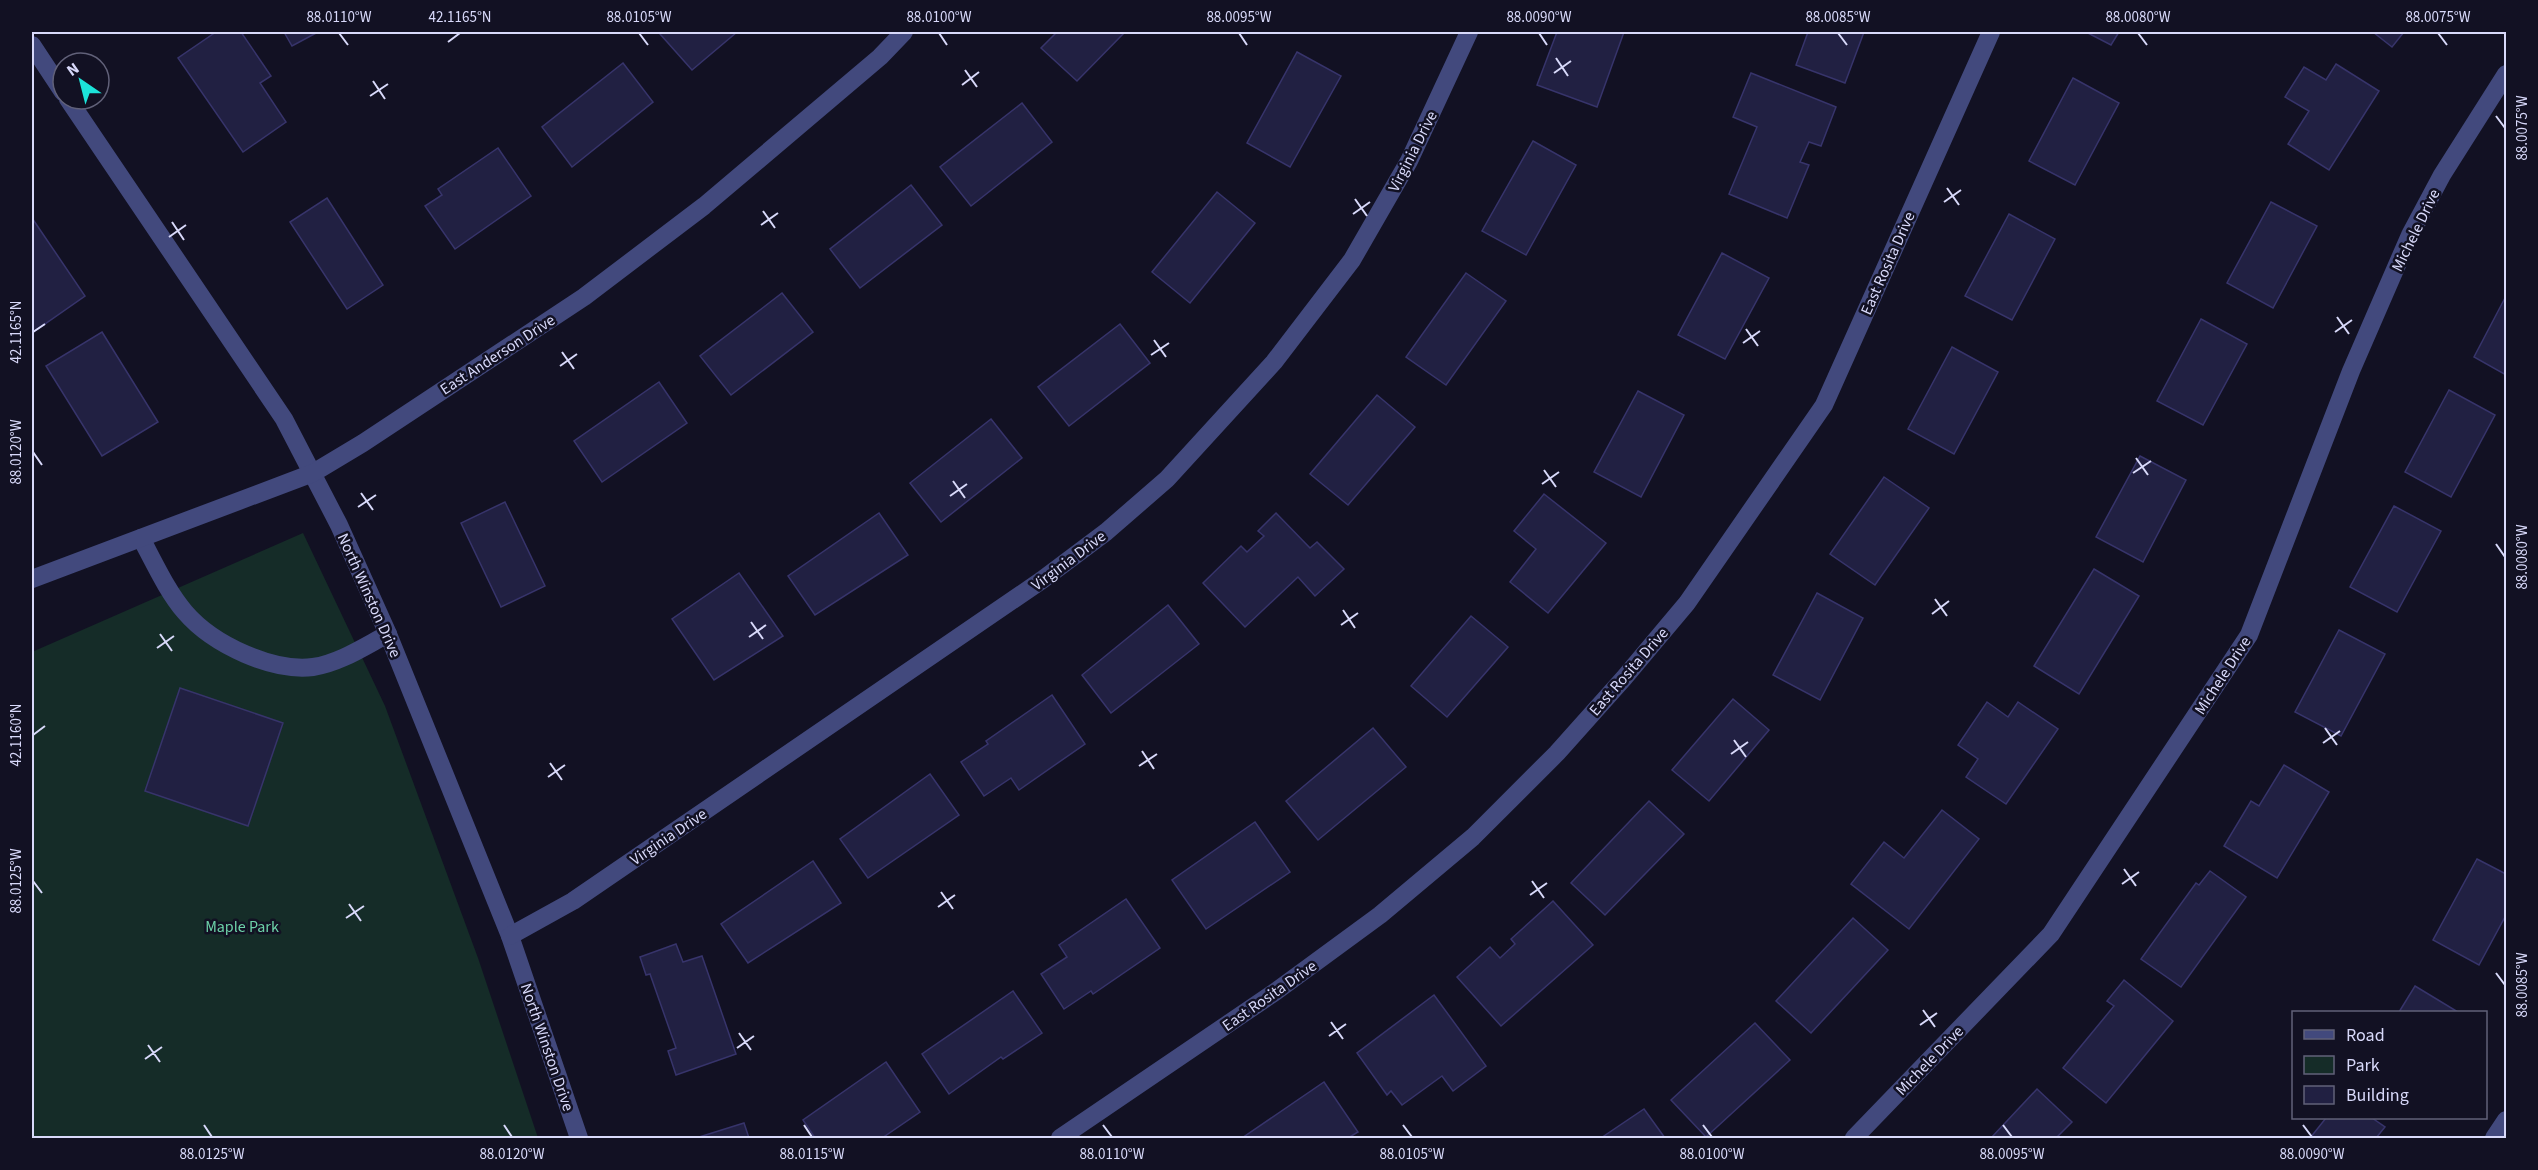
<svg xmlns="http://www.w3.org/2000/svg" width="2538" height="1170" viewBox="0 0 2538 1170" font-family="'Source Sans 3',sans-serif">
<rect width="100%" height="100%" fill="#121123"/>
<path fill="#152c28" d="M303 533 385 706 478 958 538 1138H32V652Z"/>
<g fill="#212042" stroke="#37346b" stroke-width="1.5">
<path d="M216 32H241L271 76 260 83 286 122 243 152 178 58Z"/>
<path d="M284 32H318L292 46Z"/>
<path d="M662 32H737L692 70 660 34Z"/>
<path d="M1057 32H1125L1077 81 1041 48Z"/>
<path d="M1557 32H1624L1597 107 1537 85Z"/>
<path d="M1808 32H1864L1845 83 1796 65Z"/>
<path d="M2086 32H2119L2111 45Z"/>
<path d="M2373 32H2404L2392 47Z"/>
<path d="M1297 52 1341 76 1290 167 1247 143Z"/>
<path d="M623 63 653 102 572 167 542 127Z"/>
<path d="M2336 64 2379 91 2329 170 2288 144 2309 111 2285 97 2304 67 2326 80Z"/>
<path d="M1751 73 1836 107 1821 146 1809 142 1800 162 1809 165 1787 218 1729 194 1757 127 1733 117Z"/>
<path d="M2073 78 2119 103 2075 185 2029 161Z"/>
<path d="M1022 103 1052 142 971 206 940 167Z"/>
<path d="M1533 141 1576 165 1526 255 1482 231Z"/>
<path d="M498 148 531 196 455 249 425 206 442 195 438 189Z"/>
<path d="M911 185 942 225 860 288 830 249Z"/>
<path d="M1217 192 1255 223 1190 303 1152 272Z"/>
<path d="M327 198 383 285 347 309 290 222Z"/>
<path d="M2271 202 2317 226 2273 308 2227 283Z"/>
<path d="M2009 214 2055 239 2012 320 1965 296Z"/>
<path d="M32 218 85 296 32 333Z"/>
<path d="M1722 253 1769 278 1725 359 1678 335Z"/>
<path d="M1466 273 1506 301 1446 385 1406 357Z"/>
<path d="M782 293 813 332 731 395 700 356Z"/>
<path d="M2506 296V375L2474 357Z"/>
<path d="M2201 319 2247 344 2203 425 2157 401Z"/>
<path d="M1120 324 1150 363 1069 426 1038 387Z"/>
<path d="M102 332 158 422 102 456 46 366Z"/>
<path d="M1952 347 1998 372 1954 454 1908 429Z"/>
<path d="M659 382 687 423 602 482 574 441Z"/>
<path d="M2449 390 2495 415 2451 497 2405 472Z"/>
<path d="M1638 391 1684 415 1641 497 1594 472Z"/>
<path d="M1377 395 1415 427 1348 505 1310 474Z"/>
<path d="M991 419 1022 458 941 522 910 483Z"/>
<path d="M2140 456 2186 480 2143 562 2096 537Z"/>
<path d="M1884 477 1929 508 1875 585 1830 554Z"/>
<path d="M1544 494 1606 543 1548 613 1510 582 1536 549 1514 531Z"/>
<path d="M505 502 545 586 501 607 461 523Z"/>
<path d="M2394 506 2441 531 2397 612 2350 587Z"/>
<path d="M879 513 908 555 815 615 788 576Z"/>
<path d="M1276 513 1310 548 1317 542 1344 569 1315 596 1298 577 1245 627 1203 583 1241 546 1247 552 1264 536 1258 531Z"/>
<path d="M2094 569 2139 596 2079 694 2034 666Z"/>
<path d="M739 573 783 636 714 680 672 619Z"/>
<path d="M1817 593 1863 618 1820 700 1773 675Z"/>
<path d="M1168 605 1199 644 1111 713 1082 675Z"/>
<path d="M1471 616 1508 647 1447 717 1411 686Z"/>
<path d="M2339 630 2385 654 2341 736 2295 712Z"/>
<path d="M180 688 283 723 248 826 145 791Z"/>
<path d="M1052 695 1085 744 1019 790 1011 778 984 796 961 762 988 744 986 741Z"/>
<path d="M1733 699 1769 730 1709 801 1672 770Z"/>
<path d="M1987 702 2008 717 2018 702 2058 729 2006 804 1966 777 1978 759 1958 745Z"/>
<path d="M1373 728 1406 767 1318 840 1286 801Z"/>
<path d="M2284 765 2329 792 2277 878 2224 846 2251 801 2259 806Z"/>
<path d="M930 774 959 815 868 878 840 839Z"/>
<path d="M1649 801 1684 834 1605 915 1571 883Z"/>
<path d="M1942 810 1979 839 1909 929 1851 884 1884 842 1904 858Z"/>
<path d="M1255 822 1290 872 1206 929 1172 880Z"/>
<path d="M2477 859 2506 874V915L2479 965 2433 940Z"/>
<path d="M813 861 841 903 748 963 721 924Z"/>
<path d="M2210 871 2246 897 2181 987 2141 959 2196 883 2199 885Z"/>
<path d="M1126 899 1160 948 1093 994 1091 991 1064 1009 1041 974 1067 957 1059 945Z"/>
<path d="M1553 901 1593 945 1501 1026 1457 977 1490 947 1500 958 1515 944 1511 939Z"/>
<path d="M1853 918 1888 950 1811 1033 1776 1001Z"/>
<path d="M676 944 683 962 702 956 736 1054 676 1075 668 1051 676 1048 650 974 646 975 640 957Z"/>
<path d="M2124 980 2173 1021 2106 1103 2063 1068 2114 1006 2107 1001Z"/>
<path d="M2415 986 2458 1012H2399Z"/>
<path d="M1013 991 1042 1033 1003 1059 1001 1057 949 1094 922 1054Z"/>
<path d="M1434 995 1486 1066 1453 1091 1442 1076 1402 1105 1391 1091 1387 1095 1357 1053Z"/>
<path d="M1755 1023 1790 1060 1706 1137 1671 1100Z"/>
<path d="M886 1062 920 1112 882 1138H815L803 1120Z"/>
<path d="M1324 1082 1358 1132 1348 1138H1242Z"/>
<path d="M2037 1089 2072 1122 2056 1138H1991Z"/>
<path d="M1644 1109 1665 1138H1601Z"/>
<path d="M2326 1118H2372L2385 1127 2376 1138H2310Z"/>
<path d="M744 1123 749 1138H696Z"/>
</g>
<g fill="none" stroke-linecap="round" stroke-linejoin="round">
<g stroke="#42497d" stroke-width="18">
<path d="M32 45 63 92"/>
<path d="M68 99 284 419 339 525 388 634 510 936 579 1138"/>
<path d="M141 538C171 595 183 627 245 654 266 663 290 670 313 667 340 663 365 646 388 634"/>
<path d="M32 579 313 473 363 443 584 297 704 206 880 57 904 32"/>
<path d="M510 936 573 901 1042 580 1106 532 1167 479 1274 362 1352 260 1409 161 1469 32"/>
<path d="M1060 1138 1275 992 1380 915 1473 837 1557 753 1624 678 1687 603 1824 405 1991 32"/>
<path d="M1854 1138 2051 934 2249 635 2351 371 2410 235 2442 175 2506 74"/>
<path d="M2494 1138 2506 1120"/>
</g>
</g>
<path fill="none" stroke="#d8d9fa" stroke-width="2" d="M339 33 348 45M639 33 648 45M939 33 947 45M1239 33 1247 45M1539 33 1547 45M1838 33 1847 45M2138 33 2147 45M2438 33 2447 45M448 42 460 33M1556 58 1568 76M965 70 977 87M1554 73 1571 61M373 81 385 99M962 85 979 72M370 96 388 84M2496 116 2505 128M1947 188 1959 205M1355 199 1367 216M1944 202 1961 190M763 211 775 228M1353 214 1370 202M172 222 184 240M761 225 778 213M169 237 186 225M2337 317 2349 334M1746 329 1758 346M33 332 45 324M2335 332 2352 320M1154 340 1166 357M1743 343 1760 331M562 352 574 369M1151 355 1169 343M560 366 577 354M33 452 42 465M2136 458 2148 475M1544 470 1556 487M2133 473 2151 461M953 481 965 498M1542 484 1559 472M361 493 373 510M950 496 967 484M358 507 376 495M2496 544 2505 557M1935 599 1947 616M1343 610 1355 628M1932 614 1949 601M751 622 763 639M1341 625 1358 613M160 634 172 651M749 637 766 625M157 648 174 636M2325 728 2337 745M33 735 45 726M1734 740 1746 757M2323 743 2340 731M1142 751 1154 769M1731 754 1748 742M550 763 562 780M1139 766 1157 754M548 777 565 765M2124 869 2136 886M33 881 42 893M1532 881 1544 898M2122 884 2139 872M941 892 953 909M1530 895 1547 883M349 904 361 921M938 907 955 895M346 918 364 906M2496 973 2505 985M1923 1010 1935 1027M1331 1022 1343 1039M1920 1025 1937 1013M739 1033 751 1050M1329 1036 1346 1024M148 1045 160 1062M737 1048 754 1036M145 1059 162 1047M204 1125 212 1137M504 1125 512 1137M804 1125 812 1137M1103 1125 1112 1137M1403 1125 1412 1137M1703 1125 1712 1137M2003 1125 2012 1137M2303 1125 2312 1137"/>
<g text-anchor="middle" stroke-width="5" stroke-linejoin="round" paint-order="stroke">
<g font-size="16" fill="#d8d9fa" stroke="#121123">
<text transform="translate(1412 151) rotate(-63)" y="6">Virginia Drive</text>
<text transform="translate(2415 230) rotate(-64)" y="6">Michele Drive</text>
<text transform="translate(1887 263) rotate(-66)" y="6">East Rosita Drive</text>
<text transform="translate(497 354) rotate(-33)" y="6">East Anderson Drive</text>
<text transform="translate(1068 560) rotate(-37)" y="6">Virginia Drive</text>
<text transform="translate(370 595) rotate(66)" y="6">North Winston Drive</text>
<text transform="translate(1628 671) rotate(-49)" y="6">East Rosita Drive</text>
<text transform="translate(2222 675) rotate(-57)" y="6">Michele Drive</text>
<text transform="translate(668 836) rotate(-34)" y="6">Virginia Drive</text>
<text transform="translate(1269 995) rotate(-35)" y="6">East Rosita Drive</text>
<text transform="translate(548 1047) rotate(71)" y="6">North Winston Drive</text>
<text transform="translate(1929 1060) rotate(-46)" y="6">Michele Drive</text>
</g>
<g font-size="16" fill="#6dd2a9" stroke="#121123">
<text x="242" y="932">Maple Park</text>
</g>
</g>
<rect width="2538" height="1170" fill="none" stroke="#121123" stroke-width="66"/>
<rect x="2292" y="1011" width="195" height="108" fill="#121123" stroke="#616179" stroke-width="1.5"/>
<rect x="2304" y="1030" width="30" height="9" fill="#42497d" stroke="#616179" stroke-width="1.5"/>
<text x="2346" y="1041" font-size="18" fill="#d8d9fa">Road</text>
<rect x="2304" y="1056" width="30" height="18" fill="#152c28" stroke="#616179" stroke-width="1.5"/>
<text x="2346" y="1071" font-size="18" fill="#d8d9fa">Park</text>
<rect x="2304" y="1086" width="30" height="18" fill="#212042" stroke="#616179" stroke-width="1.5"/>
<text x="2346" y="1101" font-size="18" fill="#d8d9fa">Building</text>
<g transform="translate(81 81) rotate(325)"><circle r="28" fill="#121123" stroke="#616179" stroke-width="1.5"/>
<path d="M0-4.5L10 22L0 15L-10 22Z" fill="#1ce3d9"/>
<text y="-9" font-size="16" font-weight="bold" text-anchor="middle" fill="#d8d9fa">N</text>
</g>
<rect x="33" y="33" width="2472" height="1104" fill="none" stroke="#d8d9fa" stroke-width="2"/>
<g font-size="15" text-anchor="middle" fill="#d8d9fa">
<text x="339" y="22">88.0110°W</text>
<text x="460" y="22">42.1165°N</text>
<text x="639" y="22">88.0105°W</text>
<text x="939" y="22">88.0100°W</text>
<text x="1239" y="22">88.0095°W</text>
<text x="1539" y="22">88.0090°W</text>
<text x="1838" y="22">88.0085°W</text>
<text x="2138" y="22">88.0080°W</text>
<text x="2438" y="22">88.0075°W</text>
<text transform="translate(2522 128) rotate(-90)" y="5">88.0075°W</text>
<text transform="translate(16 332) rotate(-90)" y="5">42.1165°N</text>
<text transform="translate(16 452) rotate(-90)" y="5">88.0120°W</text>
<text transform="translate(2522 557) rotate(-90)" y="5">88.0080°W</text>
<text transform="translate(16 735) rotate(-90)" y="5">42.1160°N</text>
<text transform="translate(16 881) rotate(-90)" y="5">88.0125°W</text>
<text transform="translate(2522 985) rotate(-90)" y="5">88.0085°W</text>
<text x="212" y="1159">88.0125°W</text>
<text x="512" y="1159">88.0120°W</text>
<text x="812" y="1159">88.0115°W</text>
<text x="1112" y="1159">88.0110°W</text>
<text x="1412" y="1159">88.0105°W</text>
<text x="1712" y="1159">88.0100°W</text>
<text x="2012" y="1159">88.0095°W</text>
<text x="2312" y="1159">88.0090°W</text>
</g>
</svg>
